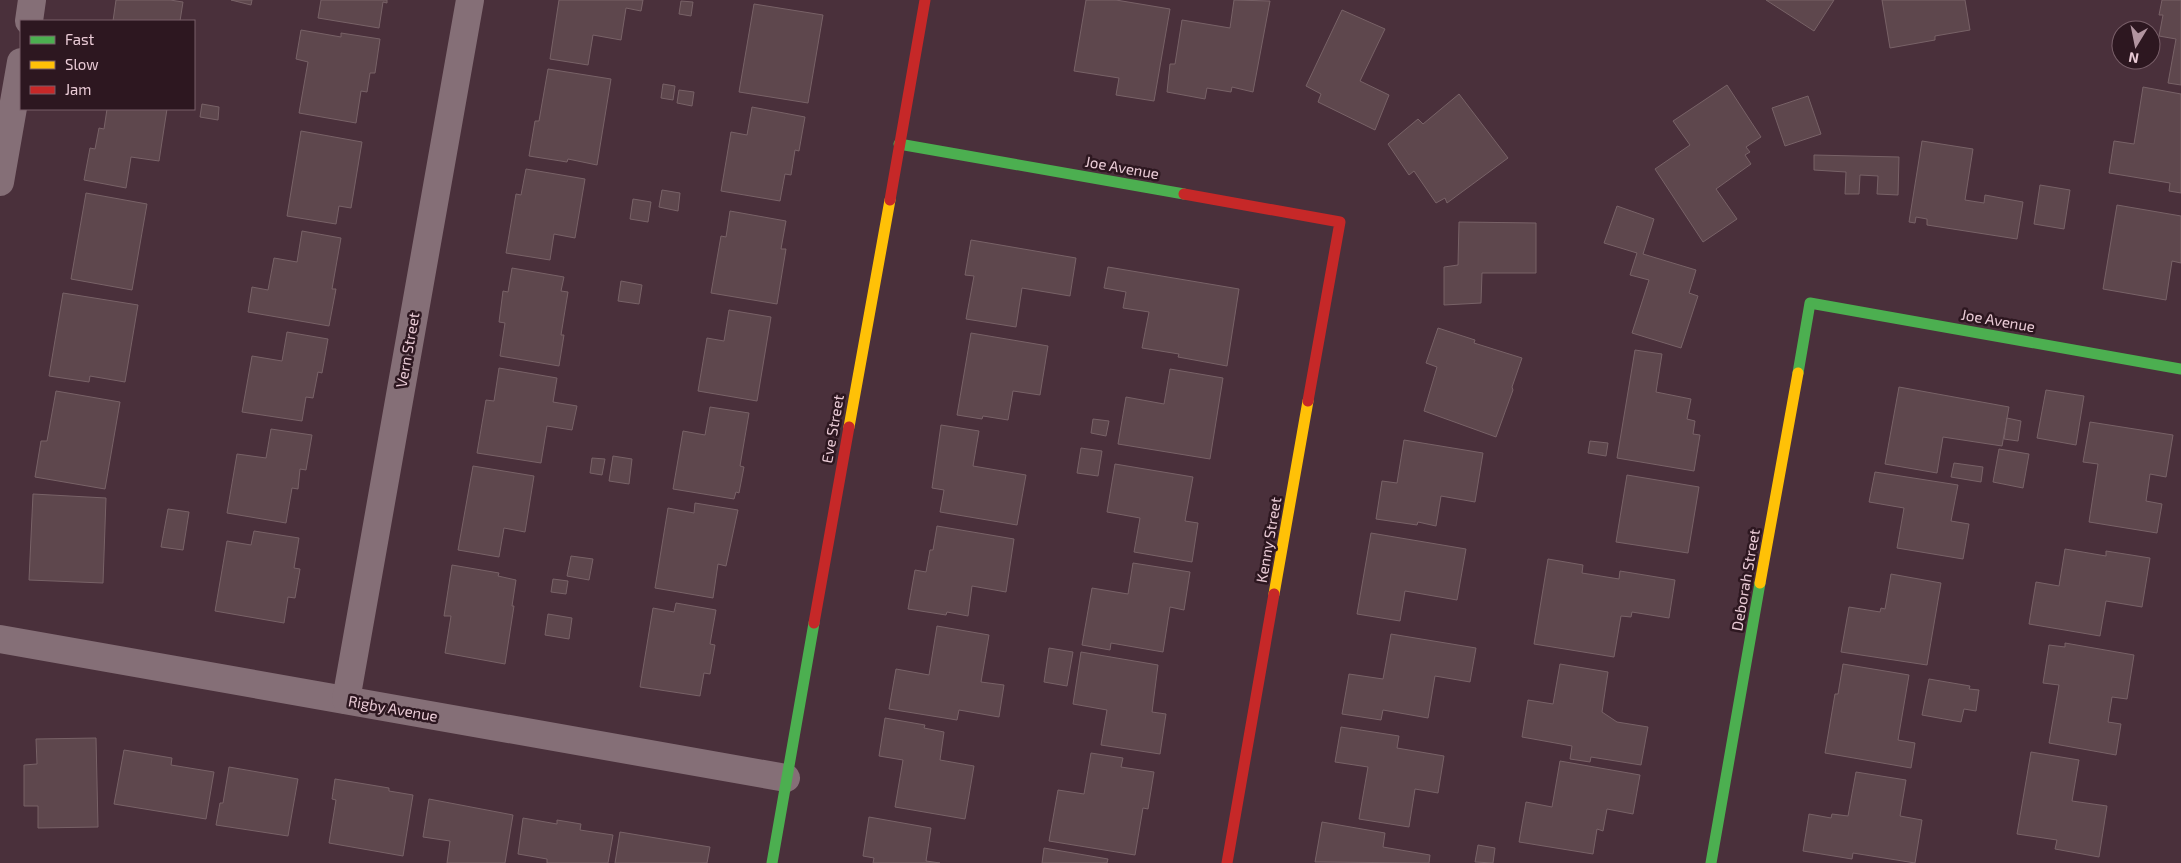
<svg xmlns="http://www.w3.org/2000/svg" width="2181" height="863" viewBox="0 0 2181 863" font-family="'Exo 2',sans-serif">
<rect width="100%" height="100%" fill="#4a303b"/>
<g fill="#5e474d" stroke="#786267">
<path d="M116 0H170L183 2 180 21H113Z"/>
<path d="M231 0H252L251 5Z"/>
<path d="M321 0H387V3L383 2 379 28 318 18Z"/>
<path d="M559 0H643L641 11 626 8 621 40 593 35 588 65 550 59Z"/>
<path d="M1086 0H1116L1170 9 1154 101 1116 95 1119 78 1074 71Z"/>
<path d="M1234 0 1270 1 1253 92 1232 87 1231 92 1207 88 1205 99 1167 92 1170 64H1175L1182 20 1230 28Z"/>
<path d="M1766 0H1834L1814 31Z"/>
<path d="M1882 0H1965L1970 30 1935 36V40L1890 48Z"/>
<path d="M2162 0H2181V85L2168 83 2176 39 2159 36 2163 15H2159Z"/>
<path d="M681 1 693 2 691 16 679 14Z"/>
<path d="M754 4 823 15 808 103 739 92Z"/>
<path d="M1342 10 1385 29 1360 81 1389 95 1375 130 1318 102 1321 94 1306 86Z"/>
<path d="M301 30 341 37V33L380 39 375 73H370L367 92 361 91 356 123 299 113 308 62 296 59Z"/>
<path d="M548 69 611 79 597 165 568 159 567 162 529 156 535 121H539Z"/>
<path d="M663 84 675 86 673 100 661 98Z"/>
<path d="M1727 85 1761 137 1746 147 1750 152 1745 155 1751 164 1716 189 1737 219 1703 242 1655 169 1690 145 1673 121Z"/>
<path d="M2143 87 2181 94V193L2169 191 2170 183 2109 173 2114 141 2134 144Z"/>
<path d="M679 90 694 92 692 106 677 103Z"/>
<path d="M1459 94 1508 158 1447 203 1445 198 1436 203 1414 171 1409 175 1388 144 1418 119 1423 124Z"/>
<path d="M1808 96 1821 134 1785 146 1772 108Z"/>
<path d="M202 104 219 107 218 120 200 117Z"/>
<path d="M752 107 805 117 799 151 795 150 791 175 785 174 780 201 721 191 731 132 747 135Z"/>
<path d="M107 109H167L159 161 131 157 126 188 84 180 90 148 95 149 99 128 104 129Z"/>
<path d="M301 131 362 142 351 208 339 206 336 224 287 216Z"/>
<path d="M1922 141 1973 149 1965 200 1984 203 1985 195 2023 202 2017 239 1927 225V219L1916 217 1915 223 1909 222Z"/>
<path d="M1814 155 1899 157 1898 195 1877 194 1878 176 1860 175 1859 194H1845L1846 172 1814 170Z"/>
<path d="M526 169 585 179 575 238 554 234 550 260 506 253 516 194 521 195Z"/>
<path d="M2040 185 2070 190 2064 229 2034 224Z"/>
<path d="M662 190 680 193 678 211 659 207Z"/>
<path d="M86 193 147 204 132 290 71 279Z"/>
<path d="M633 199 651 202 648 222 630 219Z"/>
<path d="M2117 205 2181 216V263L2172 261 2166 300 2103 289Z"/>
<path d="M1617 206 1654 219 1643 254 1696 270 1689 293 1698 296 1681 348 1632 333 1649 280 1630 275 1637 253 1604 243Z"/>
<path d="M730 211 786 221 781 249H786L777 304 711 293 721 236 726 237Z"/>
<path d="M1459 222 1536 223V273H1482L1481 303 1444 305V267L1458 265Z"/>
<path d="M302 231 341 238 332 289H336L329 326 248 312 252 287 268 290 274 258 297 262Z"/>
<path d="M971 240 1076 258 1070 296 1022 288 1016 327 966 319 974 276 965 275Z"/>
<path d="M1108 267 1239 289 1227 366 1178 357 1179 354 1142 348 1149 312 1123 308 1126 292 1104 288Z"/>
<path d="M512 268 564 277 561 291 568 292 561 335H564L559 366 500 356 505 323 499 322 503 291 508 292Z"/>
<path d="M621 281 642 285 639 304 618 301Z"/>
<path d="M63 293 138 305 125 382 90 376 89 382 49 376Z"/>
<path d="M729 310 771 317 757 401 698 391 707 338 724 341Z"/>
<path d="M1438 328 1475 340 1474 343 1522 358 1512 387 1513 390 1496 437 1424 411 1437 367 1426 363Z"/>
<path d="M287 332 328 339 322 373 318 372 313 398 306 397 302 421 242 412 252 356 282 361Z"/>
<path d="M971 333 1048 346 1040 395 1013 391 1008 420 983 416 982 419 957 415Z"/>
<path d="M1635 350 1662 354 1656 392 1691 399 1687 419 1695 421 1693 434 1700 435 1694 471 1617 458Z"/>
<path d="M499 368 557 378 553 402 577 406 572 430 547 426 541 463 477 453 486 400 494 401Z"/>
<path d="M1170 369 1223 378 1210 459 1118 444 1126 397 1164 404Z"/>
<path d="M1899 387 2009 407 2002 446 1943 437 1937 473 1885 464Z"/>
<path d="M2046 390 2084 396 2076 445 2037 438Z"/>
<path d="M56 391 120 402 105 489 35 477 41 441H47Z"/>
<path d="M710 407 749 413 740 466 744 467 739 493 736 492 734 499 673 489 683 431 705 435Z"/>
<path d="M2007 418 2021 421 2018 441 2004 439Z"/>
<path d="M1093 419 1109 421 1106 436 1091 433Z"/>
<path d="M2090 422 2173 435 2166 477 2150 474 2146 501 2162 504 2157 533 2089 522 2098 464 2083 462Z"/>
<path d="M941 425 979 431 973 466 1026 475 1017 525 940 512 944 490 932 488Z"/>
<path d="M271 429 312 435 306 470 300 469 298 489 292 488 286 523 227 513 237 454 266 458Z"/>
<path d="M1404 440 1483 453 1475 502 1441 496 1436 526 1418 522 1417 525 1376 519 1382 481 1397 483Z"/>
<path d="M1590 441 1608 443 1606 456 1588 453Z"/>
<path d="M1081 448 1102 451 1098 476 1077 473Z"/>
<path d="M1999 449 2029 454 2023 488 1993 482Z"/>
<path d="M613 456 632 459 629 484 609 481Z"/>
<path d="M592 458 605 459 602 475 590 473Z"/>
<path d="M1954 463 1983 467 1981 482 1951 477Z"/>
<path d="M1115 464 1193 477 1185 521 1198 523 1192 562 1134 552 1140 518 1107 512Z"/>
<path d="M473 466 534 476 525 532 504 528 499 557 458 550Z"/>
<path d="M1875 472 1958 485 1951 521 1969 524 1963 559 1897 548 1904 508 1869 502Z"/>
<path d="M1627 475 1699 487 1688 553 1616 542Z"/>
<path d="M33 494 106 498 103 583 29 580Z"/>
<path d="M695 503 738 510 726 566 718 564 713 598 655 588 668 508 694 513Z"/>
<path d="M168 509 189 512 183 550 161 547Z"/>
<path d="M937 526 1014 539 1006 592 972 586 968 616 947 612 946 615 908 609 915 570 926 572 930 550H933Z"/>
<path d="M254 531 299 538 294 568 300 569 295 598 288 597 284 623 215 611 227 541 251 545Z"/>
<path d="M1371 533 1466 549 1457 600 1405 591 1400 621 1357 614Z"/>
<path d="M2065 549 2106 556V551L2150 558 2142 607 2106 601 2100 636 2029 624 2036 582 2059 586Z"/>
<path d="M571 556 593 559 589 580 567 576Z"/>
<path d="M1548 559 1583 565 1582 573 1619 579 1620 571 1675 580 1669 618 1632 612 1631 617 1621 616 1614 657 1534 644Z"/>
<path d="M1133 563 1190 572 1184 610 1170 607 1163 652 1111 643 1110 650 1082 645 1092 588 1128 594Z"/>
<path d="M452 565 499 573 498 576 516 580 512 606H514L505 664 445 653 451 616H444Z"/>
<path d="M1891 574 1941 583 1927 665 1841 652 1849 607 1880 612 1881 608 1885 609Z"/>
<path d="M553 579 568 581 566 594 551 592Z"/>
<path d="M676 603 716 610 710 644 715 645 710 674 704 673 700 696 640 687 653 608 674 612Z"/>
<path d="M548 614 572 618 569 639 545 635Z"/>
<path d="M937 626 989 635 981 682 1004 685 999 717 959 710 957 720 889 709 896 669 929 675Z"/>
<path d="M1391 634 1476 648 1470 682 1435 676 1428 718 1383 710 1381 720 1342 714 1349 674 1383 679Z"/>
<path d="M2065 643 2134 655 2127 699 2112 697 2108 722 2121 724 2116 755 2049 743 2059 685 2043 683 2049 645 2065 647Z"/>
<path d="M1049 648 1073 652 1067 686 1044 682Z"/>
<path d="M1081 652 1158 665 1152 712 1166 714 1160 754 1101 745 1107 710 1073 704Z"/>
<path d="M1560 664 1608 672 1602 712 1617 722 1648 727 1641 765 1591 757 1590 762 1570 759 1572 746 1522 737 1528 700 1553 704Z"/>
<path d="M1843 664 1909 675 1898 740 1915 743 1911 768 1825 753 1835 694H1838Z"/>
<path d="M1929 679 1970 686 1969 689 1979 690 1976 711 1964 709 1961 722 1922 715Z"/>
<path d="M885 718 925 725 924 728 944 732 940 760 974 766 965 819 895 807 903 760 879 756Z"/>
<path d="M1341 727 1399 736 1397 748 1444 756 1438 793 1415 789 1409 827 1359 819 1368 767 1335 762Z"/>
<path d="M96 738 98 827 38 828V806H24V765L37 764 36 739Z"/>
<path d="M124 750 172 758 171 765 214 772 206 819 114 804Z"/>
<path d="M2031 752 2079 760 2072 801 2107 806 2099 857 2055 849 2057 840 2017 834Z"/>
<path d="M1091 753 1123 758 1121 767 1154 772 1148 809 1143 808 1135 855 1049 841 1058 790 1084 794Z"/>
<path d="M1560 761 1640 775 1633 814 1607 809 1603 831 1597 829 1593 854 1519 842 1526 802 1552 807Z"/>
<path d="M229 767 298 779 288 836 216 825 220 803H223Z"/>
<path d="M1856 772 1906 780 1900 816 1922 820 1915 863 1853 853 1852 859 1803 851 1809 814 1831 818 1832 814 1848 816Z"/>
<path d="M335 779 389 788V791L413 795 403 856 329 843 336 800 332 799Z"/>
<path d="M429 799 513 815 505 863H447L450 841 423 837Z"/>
<path d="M869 817 931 828 926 861 940 863H873L874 858 863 856Z"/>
<path d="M523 818 557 824V820L581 824 580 830 613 835 608 863H547V859L518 854Z"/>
<path d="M1322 822 1385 833 1383 847 1430 855 1429 863 1315 862Z"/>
<path d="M620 832 710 847 707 863H615Z"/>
<path d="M1478 845 1495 848 1493 863 1475 862Z"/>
<path d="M1044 848 1108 859 1107 863H1042Z"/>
</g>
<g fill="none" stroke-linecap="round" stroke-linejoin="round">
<g stroke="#856f77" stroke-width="28">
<path d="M29 21 32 0"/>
<path d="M0 182 21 62"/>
<path d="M0 639 786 778"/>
<path d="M346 700 470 0"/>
</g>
<g stroke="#4caf50" stroke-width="11">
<path d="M899 144 1184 194"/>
<path d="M1798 373 1810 303 2181 369"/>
<path d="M772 863 814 623"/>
<path d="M1711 863 1760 583"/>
</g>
<g stroke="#ffc107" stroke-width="11">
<path d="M849 427 890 200"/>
<path d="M1760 583 1798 373"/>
<path d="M1274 594 1308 401"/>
</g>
<g stroke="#c62828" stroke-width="11">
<path d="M1184 194 1340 222 1308 401"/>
<path d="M890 200 925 0"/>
<path d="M814 623 849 427"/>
<path d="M1227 863 1274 594"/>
</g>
</g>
<g text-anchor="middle" stroke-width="5" stroke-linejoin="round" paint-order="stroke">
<g font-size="15" fill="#eacbd6" stroke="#2d1720">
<text transform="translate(1122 168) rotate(10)" y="5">Joe Avenue</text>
<text transform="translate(1998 321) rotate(10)" y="5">Joe Avenue</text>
<text transform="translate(408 350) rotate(-80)" y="5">Vern Street</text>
<text transform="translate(833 429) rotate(-80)" y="5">Eve Street</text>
<text transform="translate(1269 540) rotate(-80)" y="5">Kenny Street</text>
<text transform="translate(1746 580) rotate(-80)" y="5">Deborah Street</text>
<text transform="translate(393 709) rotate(10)" y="5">Rigby Avenue</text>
</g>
</g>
<rect x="20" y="20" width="175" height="90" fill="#2d1720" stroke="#795f69"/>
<rect x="30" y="36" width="25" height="8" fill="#4caf50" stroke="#795f69"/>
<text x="65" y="45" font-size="15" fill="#eacbd6">Fast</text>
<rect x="30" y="61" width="25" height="8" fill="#ffc107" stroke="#795f69"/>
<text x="65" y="70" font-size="15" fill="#eacbd6">Slow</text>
<rect x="30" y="86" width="25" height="8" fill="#c62828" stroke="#795f69"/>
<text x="65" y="95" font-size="15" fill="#eacbd6">Jam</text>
<g transform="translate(2136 45) rotate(190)"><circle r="24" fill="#2d1720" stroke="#795f69"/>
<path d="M0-4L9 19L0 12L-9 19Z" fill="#b295a0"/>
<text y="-8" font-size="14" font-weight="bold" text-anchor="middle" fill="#eacbd6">N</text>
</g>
</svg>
